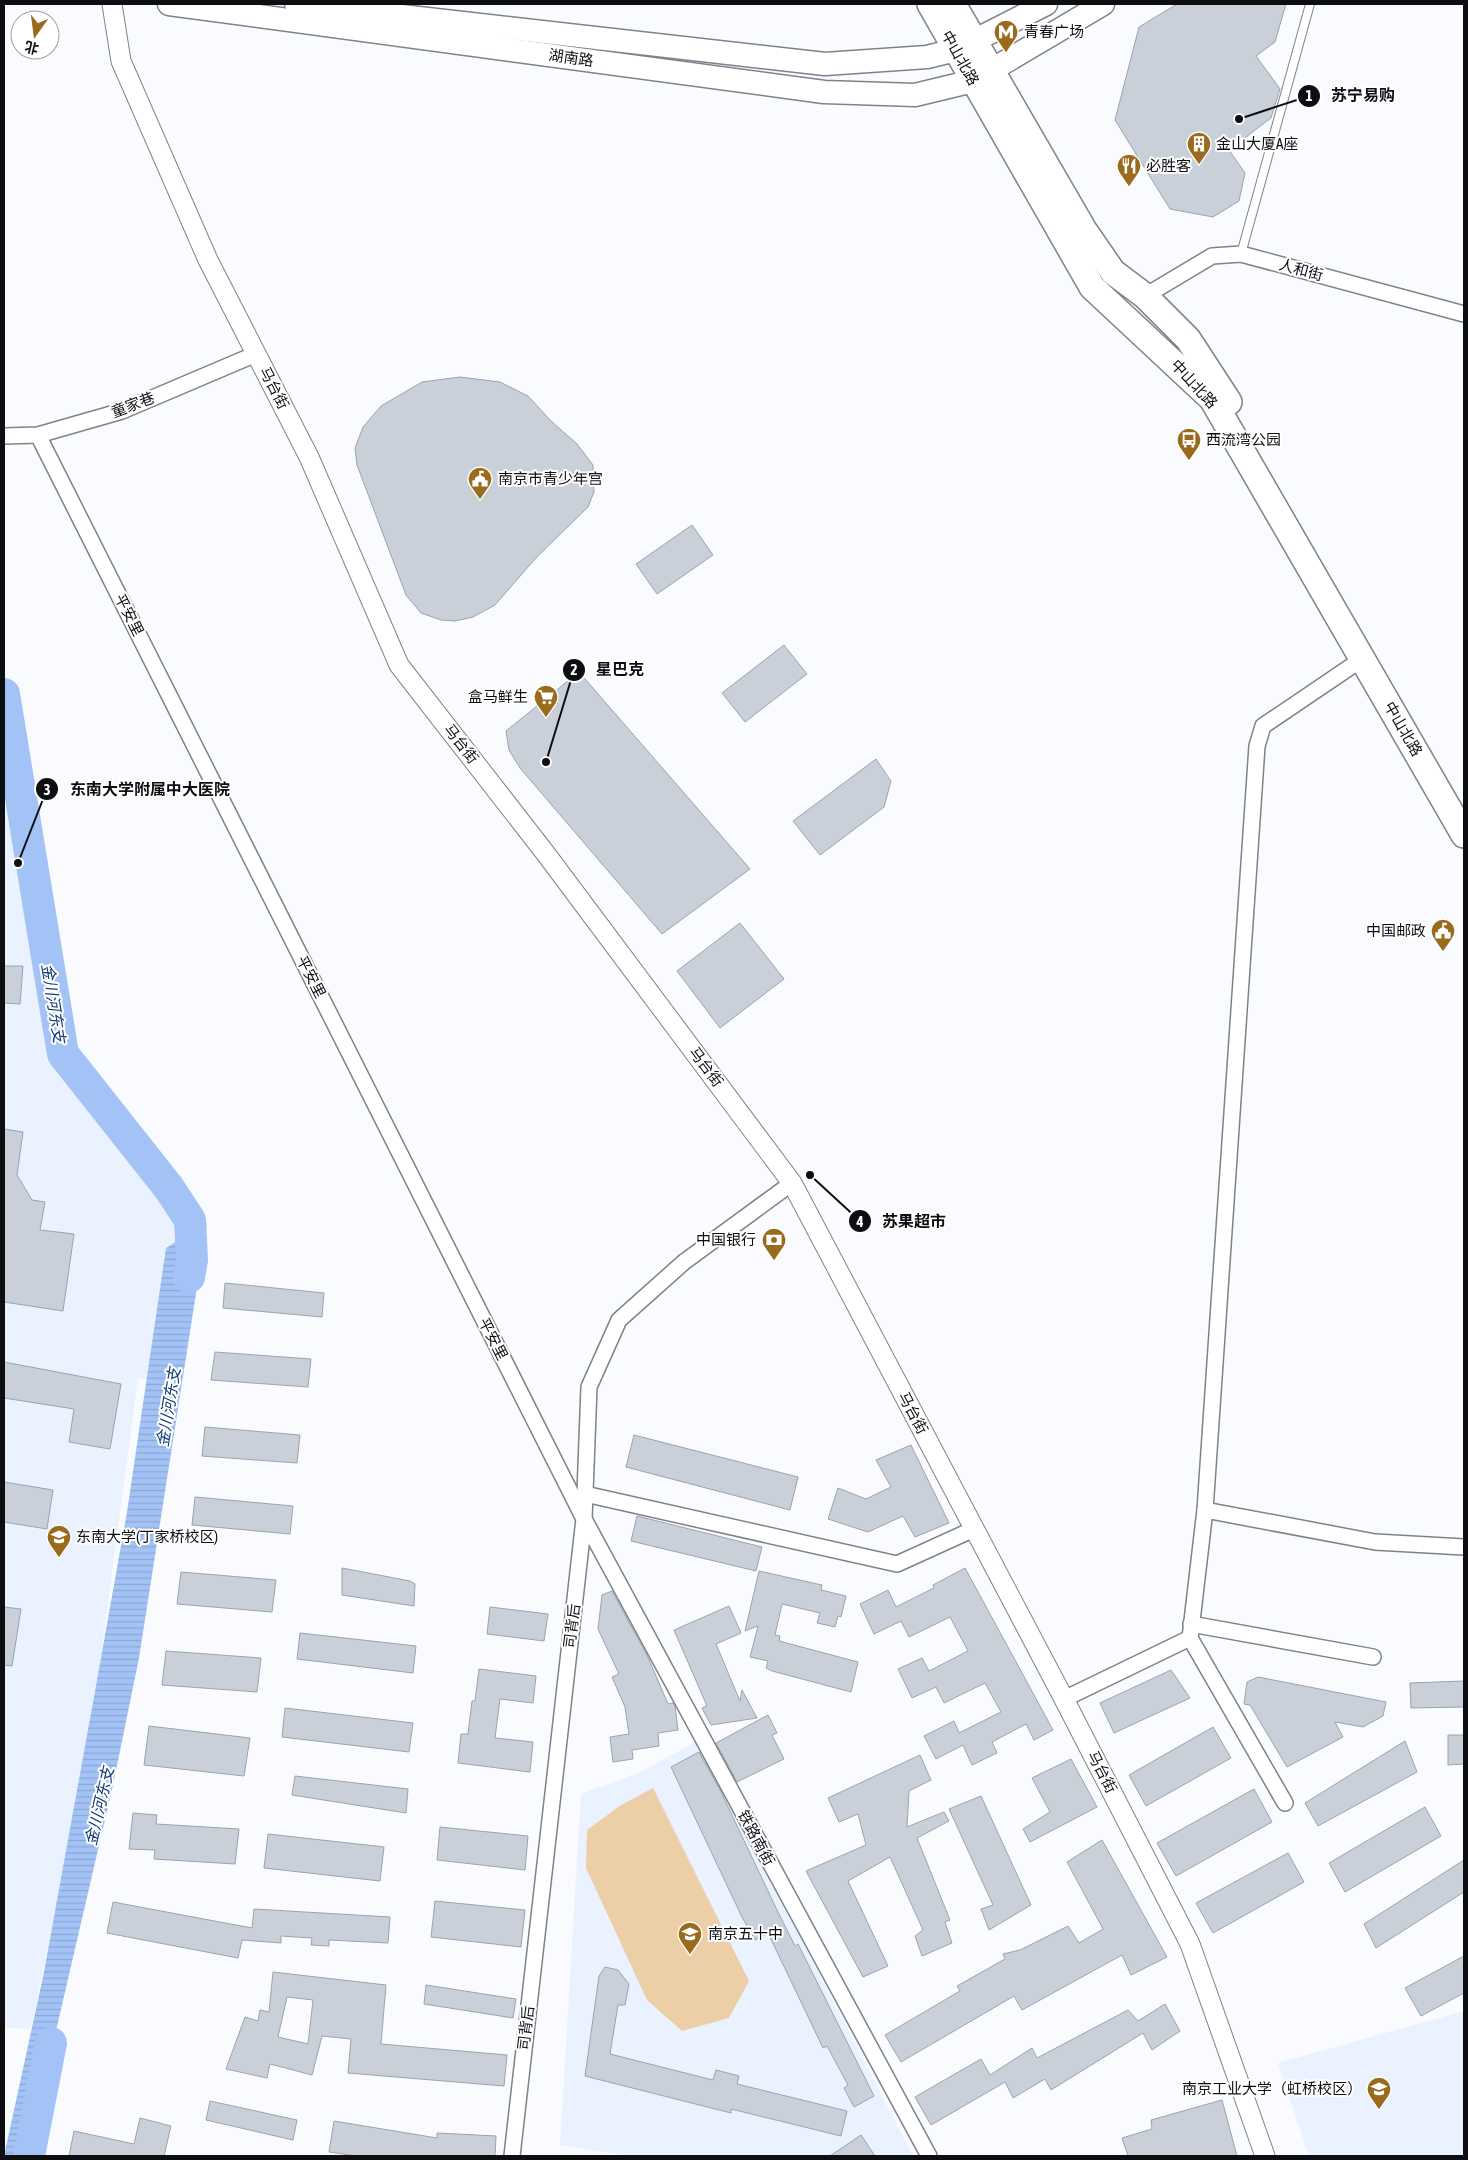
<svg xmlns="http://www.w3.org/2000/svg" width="1468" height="2160" viewBox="0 0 1468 2160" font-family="'Asap Condensed','Noto Sans SC',sans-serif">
<defs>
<pattern id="water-rules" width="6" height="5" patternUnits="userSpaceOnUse" patternTransform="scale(1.25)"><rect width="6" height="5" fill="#a3c3f6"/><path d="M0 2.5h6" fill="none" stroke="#8ba6d2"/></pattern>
</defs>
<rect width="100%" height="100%" fill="#f9fbff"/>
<g fill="#eaf2ff">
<path d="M4 671 63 1054 169 1188 190 1220 192 1260 172 1382 138 1378 90 1738 31 2029 4 2028Z"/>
<path d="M702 1738 741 1823 913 2156H629L560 2145 581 1794 639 1773Z"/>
<path d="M1464 2011V2156H1309L1278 2063Z"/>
</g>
<path fill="#eccfa7" d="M653 1788 749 1981 729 2018 682 2031 647 2000 586 1868 587 1830 621 1805Z"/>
<path fill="url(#water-rules)" d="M207 1223 139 1658 113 1785 27 2156H4L43 1977 94 1697 127 1512 166 1248Z"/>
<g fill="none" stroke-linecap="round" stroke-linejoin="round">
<g stroke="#a3c3f6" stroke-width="32">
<path d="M4 694 63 1054 169 1188 190 1220 192 1260 189 1277"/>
<path d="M29 2156 51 2043"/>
</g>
</g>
<g fill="#cad0d9" stroke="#9da2ab" fill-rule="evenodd">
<path d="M1177 4H1286L1275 42 1256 56 1280 89 1271 118 1229 150 1245 173 1239 201 1213 217 1170 209 1115 120 1139 27Z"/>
<path d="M460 377 500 382 528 396 551 421 577 444 593 465 594 492 588 507 535 559 495 605 473 617 455 621 441 620 421 613 406 595 357 465 355 448 363 427 381 406 422 382Z"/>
<path d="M692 525 713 555 657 594 636 564Z"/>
<path d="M784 645 807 674 745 722 722 693Z"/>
<path d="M579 672 750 869 662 934 520 768 509 750 506 731Z"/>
<path d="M876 759 891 781 884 807 820 855 793 821Z"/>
<path d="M740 923 784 979 720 1028 677 971Z"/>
<path d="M4 966H23L20 1004 4 1003Z"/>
<path d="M4 1129 23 1132 17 1175 32 1200 45 1202 40 1230 74 1234 63 1311 4 1302Z"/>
<path d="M225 1283 324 1293 322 1317 223 1308Z"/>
<path d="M215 1352 311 1359 308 1387 211 1380Z"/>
<path d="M4 1362 121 1384 110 1449 69 1442 74 1409 4 1398Z"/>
<path d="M205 1427 300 1435 297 1463 202 1456Z"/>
<path d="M634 1435 798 1477 790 1510 626 1467Z"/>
<path d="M911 1445 949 1523 915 1537 903 1516 868 1532 828 1519 838 1488 866 1499 891 1487 876 1460Z"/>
<path d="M4 1482 53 1490 47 1529 4 1522Z"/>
<path d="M195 1497 293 1506 290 1534 192 1525Z"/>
<path d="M637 1516 762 1547 756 1571 631 1541Z"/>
<path d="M342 1568 410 1581 415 1584 414 1606 342 1595Z"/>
<path d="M965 1568 1053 1730 1034 1740 1026 1724 992 1742 997 1753 972 1765 963 1745 936 1759 924 1736 954 1721 959 1733 1001 1712 985 1683 944 1703 936 1687 912 1698 898 1669 922 1658 929 1671 968 1651 950 1617 909 1637 901 1621 874 1634 860 1604 888 1590 896 1607 934 1588 933 1585Z"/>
<path d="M759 1571 822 1585 821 1590 846 1596 841 1617 838 1616 835 1627 817 1623 820 1613 782 1604 775 1635 780 1636 779 1641 858 1662 851 1692 772 1671 766 1668 768 1661 750 1657 758 1626 745 1631Z"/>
<path d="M181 1572 276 1580 272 1612 177 1604Z"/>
<path d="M612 1591 647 1655 668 1704 673 1703 675 1706 678 1730 658 1733 659 1746 632 1750 633 1759 613 1762 610 1737 629 1734 625 1707 612 1677 619 1674 598 1629 602 1595Z"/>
<path d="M729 1606 741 1633 716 1644 740 1701 742 1690 757 1718 711 1725 702 1708 707 1706 674 1630Z"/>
<path d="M4 1607 21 1609 12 1666 4 1665Z"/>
<path d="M490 1607 548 1614 544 1641 487 1634Z"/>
<path d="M300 1633 416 1646 413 1673 297 1659Z"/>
<path d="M166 1651 261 1658 257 1692 162 1685Z"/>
<path d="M479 1669 536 1676 533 1703 500 1699 495 1738 533 1742 530 1772 458 1763 461 1734H468L472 1701H475Z"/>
<path d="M1171 1670 1190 1698 1114 1733 1100 1703Z"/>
<path d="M1258 1677 1386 1702 1383 1716 1363 1727 1335 1722 1343 1737 1287 1767 1250 1705 1244 1704 1247 1682Z"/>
<path d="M1464 1681V1707L1411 1708 1410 1683Z"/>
<path d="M285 1708 413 1723 409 1752 282 1737Z"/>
<path d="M768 1715 777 1733 772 1735 784 1759 737 1782 716 1743Z"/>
<path d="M149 1726 250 1738 244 1776 144 1765Z"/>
<path d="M1213 1727 1231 1758 1146 1806 1129 1775Z"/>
<path d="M1448 1735H1464V1764L1448 1765Z"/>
<path d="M1405 1741 1417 1772 1318 1826 1305 1803Z"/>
<path d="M699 1752 720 1790 777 1910 795 1946 798 1944 874 2096 854 2107 844 2088 848 2085 827 2046 823 2048 768 1933 755 1940 742 1917 671 1767Z"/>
<path d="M920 1755 931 1780 909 1791 907 1827 944 1812 949 1821 917 1838 950 1920 945 1922 952 1943 922 1956 915 1936 923 1930 890 1857 848 1881 888 1966 863 1977 806 1871 866 1845 858 1814 839 1822 828 1798Z"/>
<path d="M1071 1759 1097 1807 1030 1842 1023 1829 1050 1812 1032 1778Z"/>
<path d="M295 1776 408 1789 406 1813 292 1795Z"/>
<path d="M1254 1789 1272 1822 1176 1876 1157 1843Z"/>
<path d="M981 1796 1031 1905 989 1930 981 1909 993 1905 949 1809Z"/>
<path d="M1425 1807 1441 1836 1345 1892 1329 1863Z"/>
<path d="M133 1813 157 1815 156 1824 239 1829 235 1864 154 1859 155 1850 129 1849Z"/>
<path d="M440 1827 528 1836 525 1870 437 1860Z"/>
<path d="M268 1834 384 1847 380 1881 264 1868Z"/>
<path d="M1102 1840 1167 1957 1131 1975 1122 1955 1022 2010 1014 1996 901 2062 885 2035 960 1991 957 1986 1005 1959 1003 1954 1020 1950 1068 1926 1079 1943 1103 1929 1067 1862Z"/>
<path d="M1288 1853 1304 1882 1213 1933 1196 1903Z"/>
<path d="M1464 1860V1892L1376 1948 1364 1924Z"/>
<path d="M435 1901 525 1910 521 1947 431 1937Z"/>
<path d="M113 1902 252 1928 254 1909 390 1917 388 1943 329 1940V1946L311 1945 312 1938 281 1936V1943L242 1940 238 1958 107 1933Z"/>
<path d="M1464 1956V1993L1421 2016 1405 1988Z"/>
<path d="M605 1967 618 1970 629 1984 625 2005H618L610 2054 713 2080 716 2070 739 2076 737 2084 847 2111 841 2136 731 2109V2113L585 2076 599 1976Z"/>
<path d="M273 1972 386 1985 381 2044 507 2055 504 2086 348 2073 351 2039 322 2036 312 2075 270 2064 267 2078 226 2069 245 2017 258 2021 260 2010 269 2012ZM287 1997 313 2000 308 2044 278 2037Z"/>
<path d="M426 1985 516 1999 513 2018 424 2004Z"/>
<path d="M1165 2004 1180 2031 1152 2050 1143 2033 1051 2090 1045 2079 1013 2098 1005 2082 931 2125 915 2097 981 2059 990 2075 1032 2048 1037 2058 1128 2010 1138 2021Z"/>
<path d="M1222 2100 1237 2156H1128L1122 2138 1152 2129 1151 2120Z"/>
<path d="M210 2101 297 2120 293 2140 206 2120Z"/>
<path d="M140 2118 171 2126 164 2156H69L74 2131 134 2144Z"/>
<path d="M334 2121 437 2138V2133L496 2136 495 2156H357L329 2152Z"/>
<path d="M861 2135 875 2156H830Z"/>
</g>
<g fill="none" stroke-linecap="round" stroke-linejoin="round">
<defs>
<path id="service" d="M1241 254 1310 4"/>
<g id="minor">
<path d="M1145 296 1212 256 1241 254 1464 314"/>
<path d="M38 435 584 1519 929 2156"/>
<path d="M4 436 38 435 122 411 256 354"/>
<path d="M1362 659 1263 726 1257 746 1205 1510 1375 1542 1464 1547"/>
<path d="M585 1494 897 1564 974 1529"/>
<path d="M1191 1624 1373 1657"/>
<path d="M1190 1638 1285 1803"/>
<path d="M1064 1699 1190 1638 1205 1510"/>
<path d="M512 2156 584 1519 589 1387 619 1320 684 1262 792 1183"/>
</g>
<path id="tertiary" d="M112 4 121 61 208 260 309 457 399 665 546 854 792 1183 1064 1699 1190 1944 1265 2156"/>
<g id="secondary">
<path d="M169 4 824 92 915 95 973 81 1103 4"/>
<path d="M296 4 825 64 927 57 956 50 1046 4"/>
</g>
<g id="primary">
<path d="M930 4 1092 287 1212 399 1464 835"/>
<path d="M953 4 1084 230 1113 272 1145 296 1188 339 1229 402"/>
</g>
</defs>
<use href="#service" stroke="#7d828b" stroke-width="10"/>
<use href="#minor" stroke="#7d828b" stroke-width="18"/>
<use href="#tertiary" stroke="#7d828b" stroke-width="21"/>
<use href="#secondary" stroke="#7d828b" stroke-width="25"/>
<use href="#primary" stroke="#7d828b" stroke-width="28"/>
<use href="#service" stroke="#fff" stroke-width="8"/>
<use href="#minor" stroke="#fff" stroke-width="15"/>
<use href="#tertiary" stroke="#fff" stroke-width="19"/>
<use href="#secondary" stroke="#fff" stroke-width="22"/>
<use href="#primary" stroke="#fff" stroke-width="25"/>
</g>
<defs>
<symbol id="metro-pin" viewBox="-11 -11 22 30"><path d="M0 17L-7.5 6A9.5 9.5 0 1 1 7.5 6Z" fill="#9b6b1d" stroke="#fff"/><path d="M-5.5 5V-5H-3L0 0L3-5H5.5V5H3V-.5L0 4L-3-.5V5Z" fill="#fff"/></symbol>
<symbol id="building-pin" viewBox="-11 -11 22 30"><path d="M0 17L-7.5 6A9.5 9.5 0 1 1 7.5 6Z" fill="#9b6b1d" stroke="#fff"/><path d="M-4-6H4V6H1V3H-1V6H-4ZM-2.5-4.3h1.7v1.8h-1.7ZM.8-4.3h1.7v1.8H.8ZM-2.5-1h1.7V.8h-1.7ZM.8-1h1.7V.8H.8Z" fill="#fff"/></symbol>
<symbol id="restaurant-pin" viewBox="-11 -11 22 30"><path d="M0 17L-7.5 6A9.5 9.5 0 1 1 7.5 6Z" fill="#9b6b1d" stroke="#fff"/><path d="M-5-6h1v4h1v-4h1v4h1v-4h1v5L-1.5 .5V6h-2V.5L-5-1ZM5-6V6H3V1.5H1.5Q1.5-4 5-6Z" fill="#fff"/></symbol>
<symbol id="bus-pin" viewBox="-11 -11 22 30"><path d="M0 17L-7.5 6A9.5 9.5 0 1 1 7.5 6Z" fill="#9b6b1d" stroke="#fff"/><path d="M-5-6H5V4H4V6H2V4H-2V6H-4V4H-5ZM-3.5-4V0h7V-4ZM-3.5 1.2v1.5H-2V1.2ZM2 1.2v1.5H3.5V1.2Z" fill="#fff"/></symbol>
<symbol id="civic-pin" viewBox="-11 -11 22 30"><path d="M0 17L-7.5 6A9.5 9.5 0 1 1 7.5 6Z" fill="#9b6b1d" stroke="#fff"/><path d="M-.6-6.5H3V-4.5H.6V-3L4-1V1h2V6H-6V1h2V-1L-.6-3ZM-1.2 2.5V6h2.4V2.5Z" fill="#fff"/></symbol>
<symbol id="supermarket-pin" viewBox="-11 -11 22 30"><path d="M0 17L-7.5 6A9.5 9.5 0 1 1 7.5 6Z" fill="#9b6b1d" stroke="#fff"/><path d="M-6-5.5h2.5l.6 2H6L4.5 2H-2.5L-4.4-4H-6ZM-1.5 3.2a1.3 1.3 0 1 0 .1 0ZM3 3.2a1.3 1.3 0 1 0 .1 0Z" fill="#fff"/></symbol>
<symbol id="bank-pin" viewBox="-11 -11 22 30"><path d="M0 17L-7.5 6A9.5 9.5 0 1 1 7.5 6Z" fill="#9b6b1d" stroke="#fff"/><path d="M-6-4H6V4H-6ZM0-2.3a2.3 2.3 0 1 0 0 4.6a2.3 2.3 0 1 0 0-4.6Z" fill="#fff"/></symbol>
<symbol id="university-pin" viewBox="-11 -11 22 30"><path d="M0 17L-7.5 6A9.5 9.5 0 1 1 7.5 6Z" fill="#9b6b1d" stroke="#fff"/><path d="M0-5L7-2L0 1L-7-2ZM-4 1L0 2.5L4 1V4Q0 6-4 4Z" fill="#fff"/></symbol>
<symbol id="school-pin" viewBox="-11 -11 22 30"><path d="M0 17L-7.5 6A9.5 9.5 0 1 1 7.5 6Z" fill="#9b6b1d" stroke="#fff"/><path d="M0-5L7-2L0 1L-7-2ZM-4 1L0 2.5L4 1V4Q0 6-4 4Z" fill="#fff"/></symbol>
</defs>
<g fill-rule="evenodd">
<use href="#metro-pin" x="992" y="18" width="28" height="38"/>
<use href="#building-pin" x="1185" y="130" width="28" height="38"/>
<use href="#restaurant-pin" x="1115" y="152" width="28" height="38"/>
<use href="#bus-pin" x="1175" y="426" width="28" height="38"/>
<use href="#civic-pin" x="466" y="465" width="28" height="38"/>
<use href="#supermarket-pin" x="532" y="683" width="28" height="38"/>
<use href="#civic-pin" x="1429" y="917" width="28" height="38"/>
<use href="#bank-pin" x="760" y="1226" width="28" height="38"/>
<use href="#university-pin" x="45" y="1523" width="28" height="38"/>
<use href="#school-pin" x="676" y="1920" width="28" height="38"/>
<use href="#university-pin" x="1365" y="2075" width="28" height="38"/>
</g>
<g text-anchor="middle" stroke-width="4" stroke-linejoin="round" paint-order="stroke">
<g font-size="15" fill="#0c0e11" stroke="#fff" text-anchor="start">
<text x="1024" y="37">青春广场</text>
<text x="1216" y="149">金山大厦A座</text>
<text x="1146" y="171">必胜客</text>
<text x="1206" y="445">西流湾公园</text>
<text x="498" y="484">南京市青少年宫</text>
<text x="528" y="702" text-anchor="end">盒马鲜生</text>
<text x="1426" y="936" text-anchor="end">中国邮政</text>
<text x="756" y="1245" text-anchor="end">中国银行</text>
<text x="76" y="1542">东南大学(丁家桥校区)</text>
<text x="708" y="1939">南京五十中</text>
<text x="1362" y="2094" text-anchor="end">南京工业大学（虹桥校区）</text>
</g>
<g font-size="15" fill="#0c0e11" stroke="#fff">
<text transform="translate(571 58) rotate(8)" y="5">湖南路</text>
<text transform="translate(960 58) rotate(61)" y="5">中山北路</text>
<text transform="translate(1301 270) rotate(15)" y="5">人和街</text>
<text transform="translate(1194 384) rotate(47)" y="5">中山北路</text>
<text transform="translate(274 388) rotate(63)" y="5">马台街</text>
<text transform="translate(133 405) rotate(-21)" y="5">童家巷</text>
<text transform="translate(129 615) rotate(63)" y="5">平安里</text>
<text transform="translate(1403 729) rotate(60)" y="5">中山北路</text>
<text transform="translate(461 744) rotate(52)" y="5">马台街</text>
<text transform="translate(311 977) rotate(63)" y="5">平安里</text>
<text transform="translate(706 1067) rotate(53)" y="5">马台街</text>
<text transform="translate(493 1339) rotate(63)" y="5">平安里</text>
<text transform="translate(913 1413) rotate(62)" y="5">马台街</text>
<text transform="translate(572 1626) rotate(-83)" y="5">司背后</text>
<text transform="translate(1102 1772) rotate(63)" y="5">马台街</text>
<text transform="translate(756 1838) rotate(62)" y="5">铁路南街</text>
<text transform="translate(526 2028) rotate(-83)" y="5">司背后</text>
</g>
<g font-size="16" font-style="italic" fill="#133a74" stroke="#fff">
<text transform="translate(54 1003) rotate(81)" y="6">金川河东支</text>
<text transform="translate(168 1407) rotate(-81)" y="6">金川河东支</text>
<text transform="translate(99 1806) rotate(-77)" y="6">金川河东支</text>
</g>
</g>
<path fill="none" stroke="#0c0e11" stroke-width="2" d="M1239 119L1309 96M546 762L574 670M18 863L47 789M810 1175L860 1221"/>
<g fill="#0c0e11" stroke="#fff" stroke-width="2">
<circle cx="1239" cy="119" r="5"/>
<circle cx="546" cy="762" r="5"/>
<circle cx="18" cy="863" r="5"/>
<circle cx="810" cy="1175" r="5"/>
<circle cx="1309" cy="96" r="12"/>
<circle cx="574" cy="670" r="12"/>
<circle cx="47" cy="789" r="12"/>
<circle cx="860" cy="1221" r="12"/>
</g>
<g font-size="15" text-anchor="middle" font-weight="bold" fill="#fff">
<text x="1309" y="101">1</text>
<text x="574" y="675">2</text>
<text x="47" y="795">3</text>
<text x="860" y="1227">4</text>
</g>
<g font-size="16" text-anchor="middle" font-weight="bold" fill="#0c0e11" stroke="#fff" stroke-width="4" stroke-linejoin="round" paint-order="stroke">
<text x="1363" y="101">苏宁易购</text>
<text x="620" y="675">星巴克</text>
<text x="150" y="795">东南大学附属中大医院</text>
<text x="914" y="1227">苏果超市</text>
</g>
<rect width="1468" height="2160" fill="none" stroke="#0c0e11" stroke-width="10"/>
<g transform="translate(35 35) rotate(194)"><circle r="24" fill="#ffffff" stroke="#9e9fa0"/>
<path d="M0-4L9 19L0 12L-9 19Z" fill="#9b6b1d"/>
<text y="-8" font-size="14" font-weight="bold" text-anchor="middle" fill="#0c0e11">北</text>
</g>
</svg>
